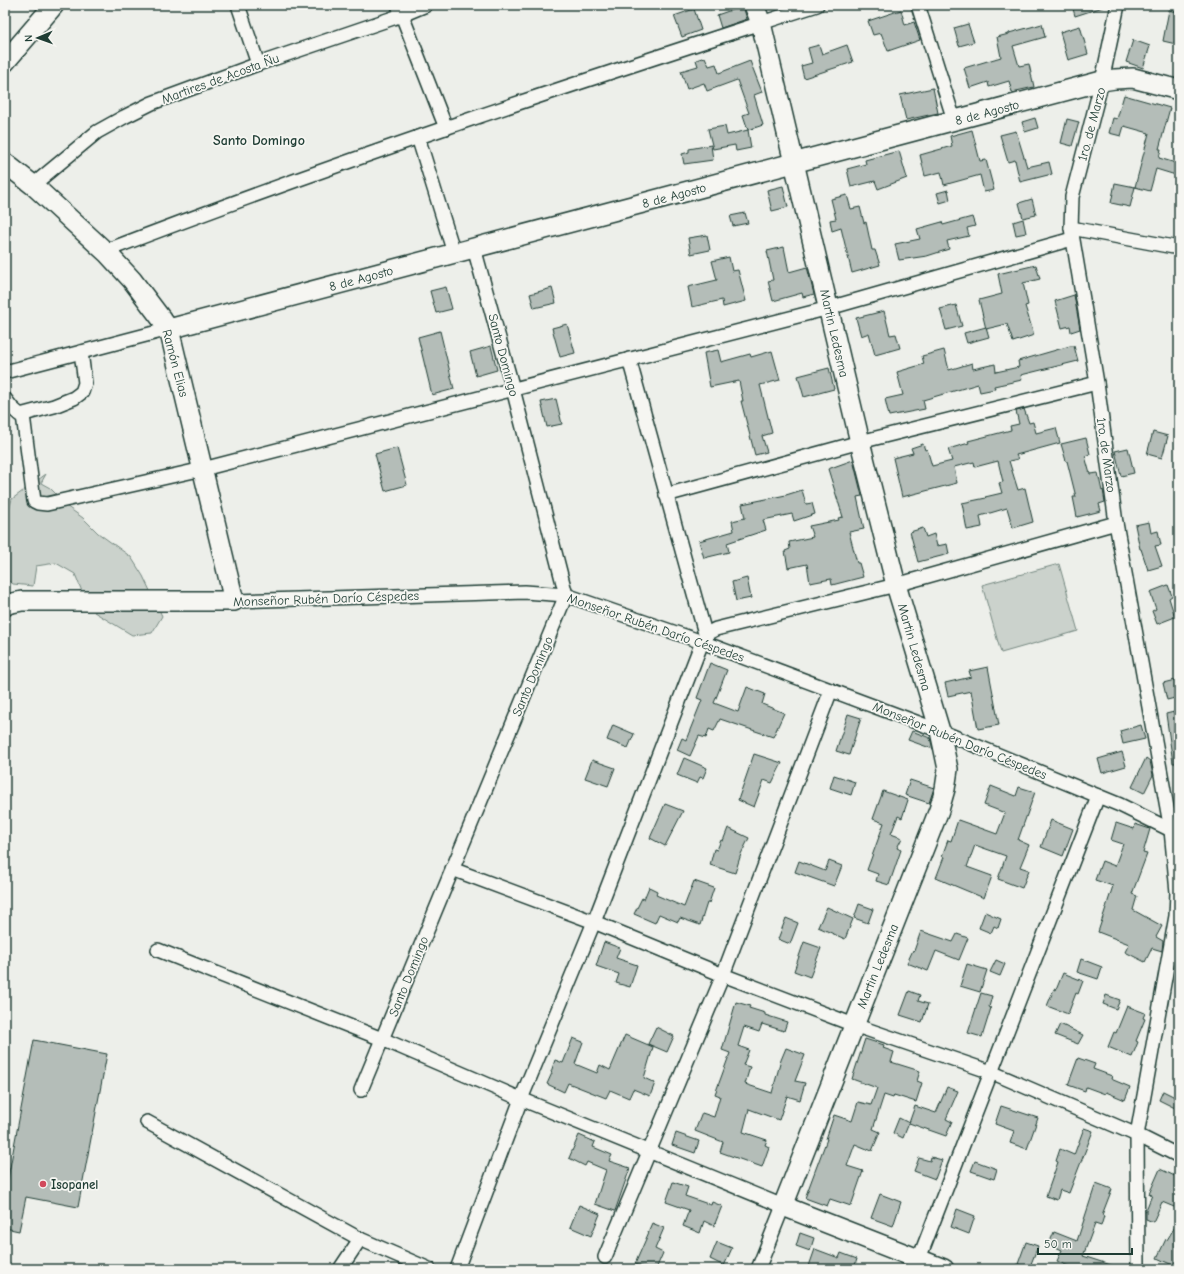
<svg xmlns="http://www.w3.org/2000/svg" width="1184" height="1274" viewBox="0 0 1184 1274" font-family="'Comic Neue',sans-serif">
<rect width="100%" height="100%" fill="#edefea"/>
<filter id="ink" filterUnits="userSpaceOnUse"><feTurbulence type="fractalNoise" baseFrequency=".025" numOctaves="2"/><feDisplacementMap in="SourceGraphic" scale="8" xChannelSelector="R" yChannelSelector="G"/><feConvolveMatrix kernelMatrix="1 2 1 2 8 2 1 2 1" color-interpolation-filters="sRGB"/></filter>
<g filter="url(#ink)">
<g fill="#cbd2cc" stroke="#758880">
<path d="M46 474 41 483 50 488 64 502 66 506 83 518 98 533 131 557 143 576 162 616 152 633 132 635 94 612 83 594 75 574 56 563 36 566 33 586 13 584 5 578V523L12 499Z"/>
<path d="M1059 564 1078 631 1001 653 982 585Z"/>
</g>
<g fill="#b4bdb8" stroke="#1f3d34">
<path d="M1072 5H1103V7L1075 16Z"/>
<path d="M743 6 747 19 721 28 717 15Z"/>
<path d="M694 9 701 30 682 37 674 16Z"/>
<path d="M901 10 905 25 914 22 920 40 888 51 881 33 873 35 868 21Z"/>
<path d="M1169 10 1179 13V32L1176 44 1163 41Z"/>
<path d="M968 24 974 42 959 46 954 28Z"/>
<path d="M1042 24 1045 37 1013 46 1019 66 1029 64 1034 87 1012 92 1009 81 989 87 988 82 970 88 964 68 1001 57 997 37 1009 34V33Z"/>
<path d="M1080 26 1088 54 1068 60 1060 32Z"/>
<path d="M1133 40 1150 46 1143 68 1126 62Z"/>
<path d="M819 45 822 54 847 45 853 62 804 78 801 66 812 63 808 48Z"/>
<path d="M705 57 709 66 716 64 719 73 750 61 762 92 754 95 763 125 748 130 743 115 749 113 737 80 707 91 704 83 687 89 681 71 698 66 696 60Z"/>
<path d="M933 88 938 113 906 120 900 95Z"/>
<path d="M1124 95 1170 108 1159 149H1161L1159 158 1179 164V176L1156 169 1150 191 1135 187 1149 133 1124 126 1121 136 1109 133 1113 118 1117 119Z"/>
<path d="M1035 118 1038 128 1025 132 1022 122Z"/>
<path d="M1067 119 1079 122 1072 146 1061 143Z"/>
<path d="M725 126 727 135 748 130 751 148 736 151 735 145 713 149 708 129Z"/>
<path d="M972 130 980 161 986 160 994 190 984 192 980 175 944 185 941 172 925 176 920 155 952 146 950 136Z"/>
<path d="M1016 131 1027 167 1049 162 1052 174 1020 182 1015 160 1008 162 1000 135Z"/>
<path d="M711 145 713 160 684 164 682 154 689 152V149Z"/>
<path d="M899 151 907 178 878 189 875 181 851 187 847 169 866 164 865 160Z"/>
<path d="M1115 183 1135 187 1130 207 1111 203Z"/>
<path d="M783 186 788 207 772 211 767 190Z"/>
<path d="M948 190 950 200 940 203 937 193Z"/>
<path d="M847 195 851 209 860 207 864 223 866 222 872 250H875L880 265 852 273 841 228 832 231 830 220 836 219 831 199Z"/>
<path d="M1032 199 1036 215 1023 218 1019 203Z"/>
<path d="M745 213 748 223 733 226 730 216Z"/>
<path d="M972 217 975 226 967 228 969 236 947 241 949 249 927 256 899 260 895 244 920 239 917 229 942 222 943 225Z"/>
<path d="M1023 219 1026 233 1016 235 1013 222Z"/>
<path d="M707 235 710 250 691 254 688 238Z"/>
<path d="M784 247 789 272 807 267 814 294 803 297 802 293 773 301 768 281 773 280 767 251Z"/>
<path d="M729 257 732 271 738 270 746 301 723 307 722 300 692 307 688 287 717 280 712 261Z"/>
<path d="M1036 265 1040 279 1023 283 1028 305 1025 306 1034 335 1013 342 1007 324 986 329 979 300 1002 294 998 274Z"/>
<path d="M446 287 452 309 436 313 430 291Z"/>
<path d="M552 288 556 303 534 308 530 294Z"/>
<path d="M1074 295 1080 329 1071 332 1070 326 1062 328 1055 301Z"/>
<path d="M956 305 962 326 946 330 940 309Z"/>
<path d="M884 311 890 335 896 334 900 348 875 355 869 333 861 336 856 318Z"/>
<path d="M567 324 575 353 560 357 552 328Z"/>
<path d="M986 327 989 337 967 343 964 333Z"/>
<path d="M440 331 454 389 432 395 418 337Z"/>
<path d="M491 346 497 370 476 376 470 352Z"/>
<path d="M1070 346H1074L1078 361 1021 375 1022 380 994 386 995 389 980 392 978 384 923 400 925 409 889 416 885 399 903 395 897 372 924 364 922 356 944 350 949 370 972 363 973 369 995 364 996 372 1019 367 1018 361Z"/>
<path d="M718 350 721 362 750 354 751 357 772 351 780 380 760 385 772 433 762 436 767 452 755 455 741 401H743L739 381 710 387 704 353Z"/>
<path d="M829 368 834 389 804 397 798 376Z"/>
<path d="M556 399 562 424 547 427 541 402Z"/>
<path d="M1024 409 1029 423 1033 422 1036 433 1056 428 1060 443 1016 455 1018 459 1009 461 1018 490 1025 488 1033 522 1013 528 1007 508 980 516 982 527 967 530 962 503 986 498 985 497 1002 493 999 483 1003 482 998 461 975 467 974 462 954 467 957 483 902 497 893 458 913 453 911 448 923 444 925 450 927 449 932 466 952 461 948 449 969 443 968 441 1011 430 1010 426 1019 424 1016 411Z"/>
<path d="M1153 432 1168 436 1162 458 1147 454Z"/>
<path d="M1086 438 1090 454 1085 456 1090 474 1098 473 1102 491 1103 490 1105 502 1099 504 1101 511 1077 517 1073 497H1076L1067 461H1066L1061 444Z"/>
<path d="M397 448 407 485 385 491 375 454Z"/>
<path d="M1128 448 1134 473 1121 476 1115 451Z"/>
<path d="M853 460 862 496 857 497 864 529 849 532 857 563H859L863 577 832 585 831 579 810 583 807 564 788 568 785 551 790 549 789 542 813 537 809 526 839 520 838 518 843 517 828 469Z"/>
<path d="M802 490 806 504 812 503 815 514 794 521 792 514 763 520 766 530 727 543 729 552 704 558 699 541 734 531 732 521 745 518 742 504 786 495Z"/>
<path d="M1149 522 1151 533 1158 531 1161 545 1155 546 1162 566 1148 570 1141 549H1140L1135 525Z"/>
<path d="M923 528 926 537 934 534 937 546 947 544 949 554 918 562 910 532Z"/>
<path d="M747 578 751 598 736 601 732 582Z"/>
<path d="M1168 585 1172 596 1169 598 1175 617 1157 624 1152 611 1156 609 1150 592Z"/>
<path d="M710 663 727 670 714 703 738 712 747 687 765 694 762 704 784 713 773 737 720 719 714 731 709 729 706 738 699 736 690 756 677 750 682 738 686 740 702 700 697 698Z"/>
<path d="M988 667 999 725 978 729 971 691 948 696 945 683 971 677 969 671Z"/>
<path d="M1179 679V697L1167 700 1163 683Z"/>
<path d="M1174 712 1179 738V763H1173L1166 714Z"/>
<path d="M848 714 861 718 849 755 836 751Z"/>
<path d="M613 725 634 734 628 748 607 740Z"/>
<path d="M1141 725 1145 739 1123 744 1120 731Z"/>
<path d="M912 731 930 738 933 749 908 740Z"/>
<path d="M1122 752 1126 766 1102 773 1098 759Z"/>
<path d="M754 754 782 763 772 783 764 780 754 807 738 800Z"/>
<path d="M684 758 707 768 703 778 700 777 697 783 677 775Z"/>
<path d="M1146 758 1150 761 1153 775 1144 793 1132 787Z"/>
<path d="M592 760 615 768 608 786 585 778Z"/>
<path d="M834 775 855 782 851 795 830 788Z"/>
<path d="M910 780 934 788 929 803 905 795Z"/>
<path d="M991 786 1016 796 1019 787 1035 792 1018 840 1029 845 1020 867 1029 870 1022 888 998 879 1006 856 975 845 967 867 992 876 984 898 936 878 944 857 942 856 948 840 951 841 958 820 997 834 1005 813 984 805Z"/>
<path d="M883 791 908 800 902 818 898 816 891 834 902 838 897 848 901 850 889 885 876 881 878 874 867 870 884 823 873 819Z"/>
<path d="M665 804 683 811 665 846 650 838Z"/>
<path d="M1051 820 1073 829 1063 856 1041 847Z"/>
<path d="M1116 823 1134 829 1135 824 1150 829 1143 853 1147 854 1132 894 1137 896 1133 910 1162 926 1156 937 1163 941 1162 951 1152 948 1145 962 1125 952 1129 944 1098 932 1113 886 1095 880 1102 861 1115 866 1123 844 1111 840Z"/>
<path d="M728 828 749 838 741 854 735 873 710 865 714 849 717 850 721 840 723 841Z"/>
<path d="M799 861 825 871 829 861 842 866 834 886 795 872Z"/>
<path d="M694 881 714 888 709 903H707L700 925 680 918 678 922 659 914 655 923 634 914 642 898 644 899 649 887 657 891 656 895 684 907Z"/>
<path d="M859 904 873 909 868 923 854 918Z"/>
<path d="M827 907 853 919 845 939 818 927Z"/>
<path d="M985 912 1001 919 998 928 994 926 991 933 979 928Z"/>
<path d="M786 918 798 923 790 944 778 939Z"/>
<path d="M921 931 953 942 957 934 968 938 959 960 936 951 928 971 907 963 913 950 914 951Z"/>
<path d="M604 942 620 948 616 958 637 965 630 987 616 983 619 974 596 966Z"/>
<path d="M804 942 821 948 810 977 794 971Z"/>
<path d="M1081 959 1102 967 1098 979 1077 972Z"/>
<path d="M996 960 1005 964 1000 976 990 972Z"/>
<path d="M967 964 987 970 980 992 960 986Z"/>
<path d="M1063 973 1083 981 1078 994 1076 993 1068 1014 1047 1006 1054 989 1056 990Z"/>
<path d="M909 991 920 995 918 1001 928 1004 922 1022 900 1015Z"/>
<path d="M981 993 992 996 989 1007 991 1008 982 1037 968 1033Z"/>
<path d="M1106 995 1120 1000 1116 1009 1103 1004Z"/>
<path d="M736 1002 750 1006 749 1008 765 1013V1015L787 1022 784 1031 762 1024 759 1032 744 1027 738 1046 749 1050 743 1065 750 1067 745 1084 772 1093 781 1060 786 1048 805 1055 795 1081 805 1083 800 1100 787 1096 779 1120 749 1109 743 1132 767 1140 765 1145 769 1147 762 1167 720 1152 723 1142 695 1131 702 1113 714 1117 720 1096 715 1094 730 1053 722 1050Z"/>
<path d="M1127 1006 1145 1013 1143 1018 1145 1019 1136 1041 1138 1042 1132 1057 1108 1047 1114 1032 1116 1033Z"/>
<path d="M1060 1024 1083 1035 1078 1044 1055 1035Z"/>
<path d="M656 1027 674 1036 667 1052 648 1044Z"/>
<path d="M625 1035 653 1047 644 1078 655 1083 650 1096 633 1089 629 1098 610 1090 606 1098 568 1083 564 1092 547 1084 552 1073 551 1072 555 1060 563 1063 573 1038 583 1042 575 1064 597 1073 600 1065 610 1070Z"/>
<path d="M865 1039 884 1045 883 1048 894 1052 891 1062 920 1071 917 1081 922 1083 916 1102 894 1095 893 1098 884 1095 873 1129 880 1132 872 1151 855 1144 847 1166 863 1171 851 1206 830 1199 827 1206 805 1198 827 1139H826L834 1115 852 1121 858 1102 871 1105 877 1088 852 1079Z"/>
<path d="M34 1040 107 1054 78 1207 26 1197 19 1231 5 1228V1194Z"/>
<path d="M1078 1058 1095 1064 1093 1069 1112 1076 1111 1079 1130 1087 1125 1100 1106 1092 1105 1094 1086 1087 1085 1091 1068 1085Z"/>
<path d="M947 1087 958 1091 946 1119 952 1122 946 1136 909 1123 915 1106 936 1113Z"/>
<path d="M1163 1091 1179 1099V1110L1159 1100Z"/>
<path d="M1001 1106 1038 1118 1027 1149 1010 1143 1014 1131 995 1124Z"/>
<path d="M899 1118 909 1123 903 1138 893 1133Z"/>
<path d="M1084 1128 1093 1131 1069 1193 1060 1190 1057 1200 1046 1196 1058 1162 1056 1161 1060 1149 1074 1155Z"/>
<path d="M676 1133 699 1141 695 1153 672 1145Z"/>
<path d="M579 1135 595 1142 593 1147 612 1155 609 1161 630 1168 615 1211 595 1204 606 1170 587 1162 585 1166 569 1158Z"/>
<path d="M931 1157 942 1160 935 1179 914 1171 919 1158 930 1161Z"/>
<path d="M975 1161 997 1169 994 1179 971 1171Z"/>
<path d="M1160 1169 1179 1178V1209L1162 1202 1153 1222 1146 1219V1210L1152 1195 1149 1194Z"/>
<path d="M673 1182 688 1187 685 1196 711 1205 712 1202 722 1206 714 1226 704 1221 700 1233 683 1226 689 1210 666 1202Z"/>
<path d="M1096 1183 1112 1189 1102 1215 1104 1216 1101 1226 1095 1224 1083 1256 1117 1267V1269H1075L1057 1261 1062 1250 1049 1244 1054 1232 1077 1241Z"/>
<path d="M880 1194 901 1202 893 1226 871 1218Z"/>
<path d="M579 1205 600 1214 591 1236 570 1227Z"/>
<path d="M957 1209 975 1216 969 1234 951 1227Z"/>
<path d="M1179 1220V1268L1157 1258 1166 1239 1167 1240Z"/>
<path d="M652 1223 664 1228 655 1249 663 1253 656 1269H648L635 1264 649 1232H648Z"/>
<path d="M800 1233 814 1238 810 1251 796 1246Z"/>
<path d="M717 1242 732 1248 724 1266 710 1259Z"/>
<path d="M1026 1242 1038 1246 1029 1269 1018 1264Z"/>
<path d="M815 1249 839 1258 841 1253 857 1259 855 1265 864 1269H808Z"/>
</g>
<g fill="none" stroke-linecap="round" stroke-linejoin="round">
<defs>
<g id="street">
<path d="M238 5 258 64"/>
<path d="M398 5 446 128"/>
<path d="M918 5 954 120"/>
<path d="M1118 5 1102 81 1072 197 1071 228 1097 383 1116 523 1171 830 1177 892 1176 916 1137 1135 1138 1269"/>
<path d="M418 137 454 253"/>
<path d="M33 185 97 132 124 117 152 103 258 64 402 15 426 5"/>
<path d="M1071 228 1179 248"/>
<path d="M105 251C339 161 578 82 817 5"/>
<path d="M629 359 706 637"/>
<path d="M5 372 169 329"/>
<path d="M5 399 12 408 20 415 54 406 74 398 82 392 85 383 81 352"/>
<path d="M23 415 34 501 38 503 47 504 203 469 829 308 1072 239"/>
<path d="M666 495 860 442 1097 383"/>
<path d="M234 601 525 592 566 595 702 642 940 731 1120 805 1171 830 1177 832"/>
<path d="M452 869 594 922 723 975 854 1025 991 1072 1137 1135 1179 1156"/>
<path d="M158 950 382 1039 521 1099 783 1206 758 1269"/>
<path d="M361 1090 566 595 513 389 474 248"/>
<path d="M147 1122 360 1239 429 1269"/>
<path d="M605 1257 723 975 831 690"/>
<path d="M340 1269 360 1239"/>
<path d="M457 1269 521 1099 594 922 702 642 708 633 716 629 896 585 1116 523"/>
<path d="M915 1269 1098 796"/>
</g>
<g id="secondary">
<path d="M754 5 761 23 860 442 896 585 940 731 948 769 945 789 939 810 783 1206 944 1269"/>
<path d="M5 62 54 5"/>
<path d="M5 163 33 185 108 254 132 280 169 329 234 601H22L7 604 5 606"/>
<path d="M169 329 1102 81 1115 79 1133 78 1179 90"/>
</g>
</defs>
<use href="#street" stroke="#1f3d34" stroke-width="16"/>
<use href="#secondary" stroke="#1f3d34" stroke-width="22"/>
<use href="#street" stroke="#f6f6f2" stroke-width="13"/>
<use href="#secondary" stroke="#f6f6f2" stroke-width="19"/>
</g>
</g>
<circle fill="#d1495b" stroke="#f6f6f2" stroke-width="1.5" cx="43" cy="1184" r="4"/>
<g text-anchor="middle" stroke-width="3.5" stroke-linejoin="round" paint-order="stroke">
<g font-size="13" fill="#1f3d34" stroke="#f6f6f2">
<text transform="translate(220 78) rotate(-20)" y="5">Martires de Acosta Ñu</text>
<text transform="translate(987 112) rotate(-15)" y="5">8 de Agosto</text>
<text transform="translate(1091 124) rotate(-75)" y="5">1ro. de Marzo</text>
<text transform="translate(674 195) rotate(-15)" y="5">8 de Agosto</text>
<text transform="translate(361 278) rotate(-15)" y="5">8 de Agosto</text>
<text transform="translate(835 333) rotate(77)" y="5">Martin Ledesma</text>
<text transform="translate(504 355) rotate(75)" y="5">Santo Domingo</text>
<text transform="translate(176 363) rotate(75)" y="5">Ramón Elias</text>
<text transform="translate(1107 455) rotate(82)" y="5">1ro. de Marzo</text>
<text transform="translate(326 598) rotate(-2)" y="5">Monseñor Rubén Darío Céspedes</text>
<text transform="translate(656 627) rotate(19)" y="5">Monseñor Rubén Darío Céspedes</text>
<text transform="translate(915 647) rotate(74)" y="5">Martin Ledesma</text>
<text transform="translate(532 676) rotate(-67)" y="5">Santo Domingo</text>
<text transform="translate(960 740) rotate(22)" y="5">Monseñor Rubén Darío Céspedes</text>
<text transform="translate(877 966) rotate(-68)" y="5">Martin Ledesma</text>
<text transform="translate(408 976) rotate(-68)" y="5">Santo Domingo</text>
</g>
<g font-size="13" font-weight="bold" fill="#1f3d34" stroke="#f6f6f2" text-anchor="start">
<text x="51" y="1189">Isopanel</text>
</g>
<g font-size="14" font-weight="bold" fill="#1f3d34" stroke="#f6f6f2">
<text x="259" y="145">Santo Domingo</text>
</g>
</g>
<rect width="1184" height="1274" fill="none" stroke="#f6f6f2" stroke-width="20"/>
<rect x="10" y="10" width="1164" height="1254" fill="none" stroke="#1f3d34" stroke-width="1.5" filter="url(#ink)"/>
<g transform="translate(38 38) rotate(268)" stroke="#f6f6f2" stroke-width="3" paint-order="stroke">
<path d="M0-3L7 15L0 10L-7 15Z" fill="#1f3d34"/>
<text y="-6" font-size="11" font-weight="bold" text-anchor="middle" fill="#1f3d34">N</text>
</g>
<path d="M1038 1248v6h94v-6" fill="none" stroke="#1f3d34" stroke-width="2"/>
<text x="1044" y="1248" font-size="12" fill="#1f3d34" stroke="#f6f6f2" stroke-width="3" paint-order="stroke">50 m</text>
</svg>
